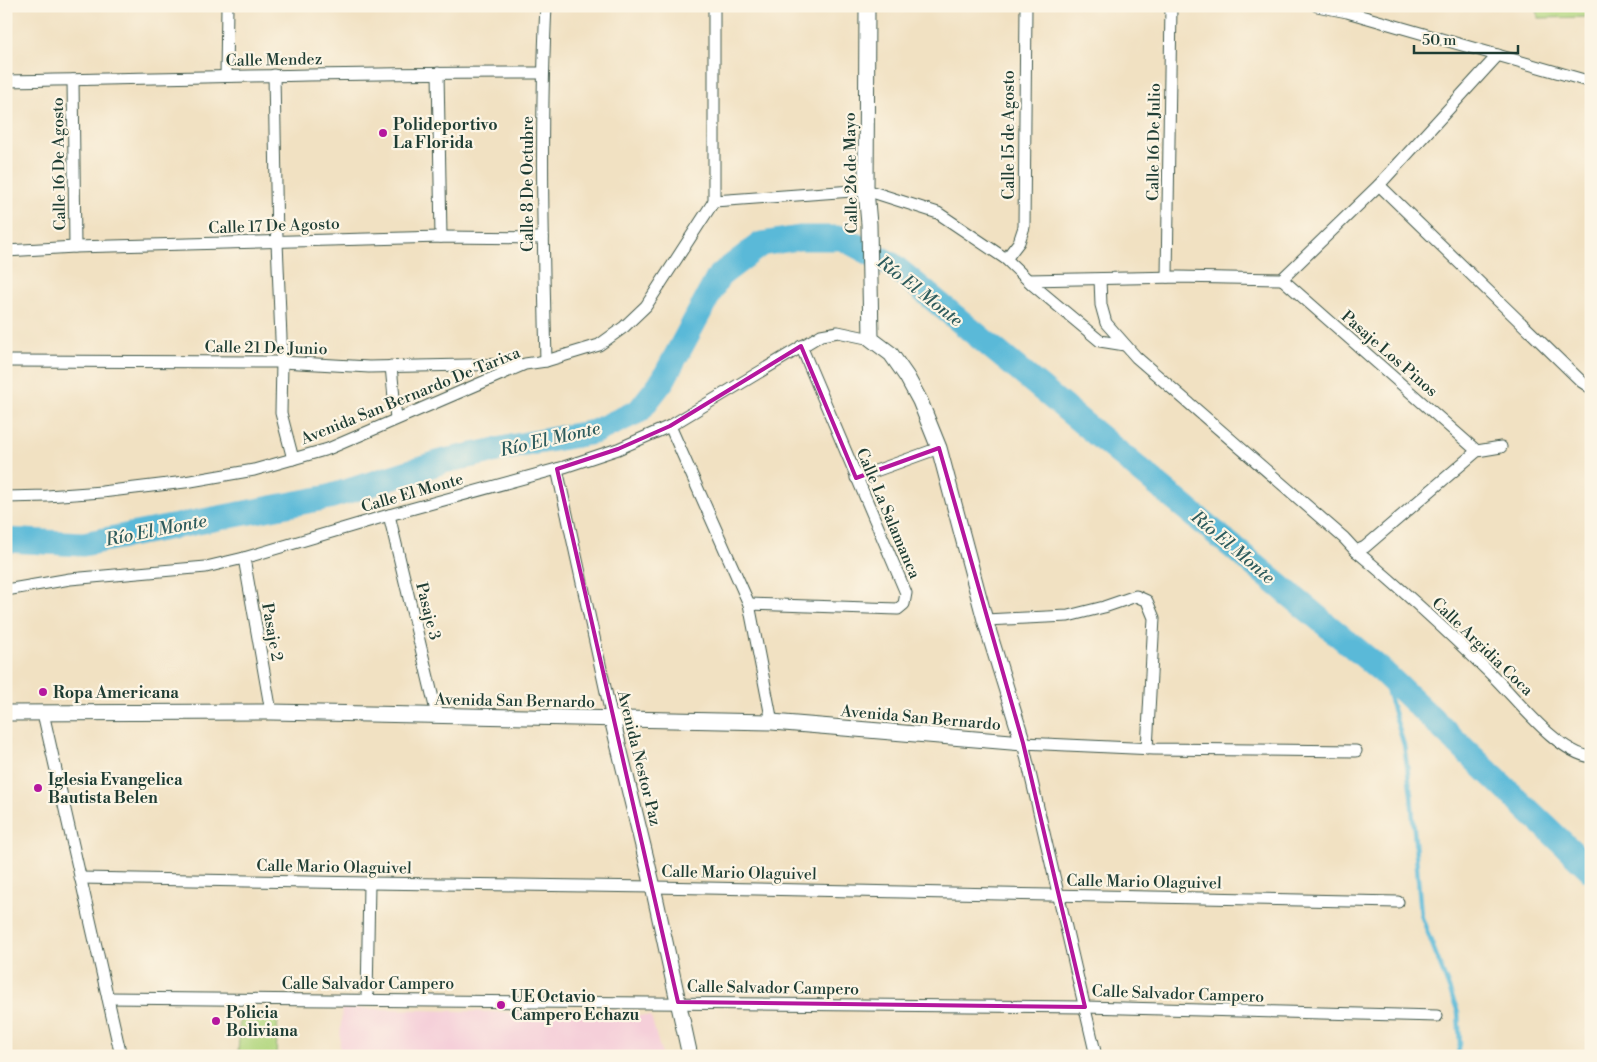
<svg xmlns="http://www.w3.org/2000/svg" width="1597" height="1062" viewBox="0 0 1597 1062" font-family="'Libre Bodoni',serif">
<rect width="100%" height="100%" fill="#fcf5e5"/>
<filter id="ink" filterUnits="userSpaceOnUse"><feTurbulence type="fractalNoise" baseFrequency=".02" numOctaves="2"/><feDisplacementMap in="SourceGraphic" scale="10" xChannelSelector="R" yChannelSelector="G"/><feConvolveMatrix kernelMatrix="1 2 1 2 8 2 1 2 1" color-interpolation-filters="sRGB"/></filter>
<filter id="wash" filterUnits="userSpaceOnUse"><feTurbulence type="fractalNoise" baseFrequency=".0096" numOctaves="4" result="noise"/><feDisplacementMap in="SourceGraphic" scale="20" xChannelSelector="R" yChannelSelector="G"/><feGaussianBlur stdDeviation="1.12" result="paint"/><feColorMatrix in="noise" values="0 0 0 0 0 0 0 0 0 0 0 0 0 0 0 0 0 1.4 0 .05"/><feComposite in="paint" operator="in"/></filter>
<g filter="url(#wash)">
<rect width="100%" height="100%" fill="#f1e1c2"/>
<path fill="#f5cfd9" d="M342 1008 651 1016 662 1056H339Z"/>
<g fill="#b3d780" stroke="#698a5a">
<path d="M1537 6H1591V17L1538 18Z"/>
<path d="M240 1014 278 1016 276 1056H238Z"/>
</g>
<g fill="none" stroke-linecap="round" stroke-linejoin="round">
<path stroke="#5ab9d8" stroke-width="4.5" d="M1381 670 1404 745 1411 794 1421 915 1458 1012 1460 1044 1457 1056"/>
<path stroke="#5ab9d8" stroke-width="25" d="M6 540 83 544 329 497 444 461 526 444 594 432 639 411 663 380 719 276 761 244 799 238H842L891 264 1381 670 1591 870"/>
</g>
</g>
<g filter="url(#ink)">
<g fill="none" stroke-linecap="round" stroke-linejoin="round">
<defs>
<g id="street">
<path d="M1317 6 1347 12 1591 82"/>
<path d="M438 73 441 237"/>
<path d="M274 75 277 242 282 362 281 413 293 459"/>
<path d="M226 76 227 6"/>
<path d="M73 80 75 247"/>
<path d="M6 81C185 78 364 72 543 73"/>
<path d="M1379 185 1582 382 1591 388"/>
<path d="M714 201V6"/>
<path d="M6 251 75 247 441 237 543 238"/>
<path d="M1006 259 1019 242 1024 227 1026 6"/>
<path d="M1167 277 1171 6"/>
<path d="M1100 279 1101 305 1106 323 1136 357 1344 538 1356 551 1365 547 1477 451 1501 447"/>
<path d="M1282 279 1477 451"/>
<path d="M1028 280 1178 277 1282 279 1379 185 1498 55"/>
<path d="M6 361 282 362 369 367 519 364"/>
<path d="M546 361C543 243 540 124 546 6"/>
<path d="M391 366 396 419"/>
<path d="M670 426 749 604 772 722"/>
<path d="M557 469 612 719"/>
<path d="M856 478 939 448"/>
<path d="M6 497 47 496 102 492 185 482 254 470 328 449 525 364 546 361 599 345 624 327 646 306 714 201 866 190 938 213 1006 259 1033 285 1100 341 1125 345"/>
<path d="M389 515 437 715"/>
<path d="M1356 551C1403 590 1448 632 1492 675 1517 699 1556 752 1591 757"/>
<path d="M244 558 271 712"/>
<path d="M6 590 70 579 206 567 244 558 389 515 564 467 618 449 670 426 821 335 838 332 871 339"/>
<path d="M749 604 898 609 904 604 906 593 801 346"/>
<path d="M985 620 1068 616 1104 607 1136 596 1147 601 1154 618 1147 749"/>
<path d="M43 713 121 1056"/>
<path d="M80 878 369 883 653 887 1398 902"/>
<path d="M108 998 1085 1007 1437 1016"/>
<path d="M367 999 369 883"/>
<path d="M1096 1056 1023 743 1154 749 1356 751"/>
</g>
<g id="secondary">
<path d="M6 713 271 712 772 722 1023 743 985 620 939 448 920 401 907 377 891 354 871 339 869 224 866 190 867 6"/>
<path d="M612 719 653 887 690 1056"/>
</g>
</defs>
<use href="#street" stroke="#3e5649" stroke-width="13"/>
<use href="#secondary" stroke="#3e5649" stroke-width="17"/>
<use href="#street" stroke="#fff" stroke-width="11"/>
<use href="#secondary" stroke="#fff" stroke-width="15"/>
</g>
</g>
<path fill="none" stroke="#b5179e" stroke-width="4" stroke-linejoin="round" d="M801 346 856 478 939 448 1023 743 1085 1007 678 1002 557 469 618 449 670 426Z"/>
<g fill="#b5179e" stroke="#fcf5e5" stroke-width="2">
<circle cx="383" cy="133" r="5"/>
<circle cx="43" cy="692" r="5"/>
<circle cx="38" cy="788" r="5"/>
<circle cx="501" cy="1005" r="5"/>
<circle cx="216" cy="1021" r="5"/>
</g>
<g text-anchor="middle" stroke-width="4.5" stroke-linejoin="round" paint-order="stroke">
<g font-size="16" fill="#1f3d34" stroke="#fcf5e5">
<text transform="translate(274 59) rotate(-1)" y="6">Calle Mendez</text>
<text transform="translate(1008 135) rotate(-90)" y="6">Calle 15 de Agosto</text>
<text transform="translate(1153 142) rotate(-89)" y="6">Calle 16 De Julio</text>
<text transform="translate(58 164) rotate(-91)" y="6">Calle 16 De Agosto</text>
<text transform="translate(850 173) rotate(-91)" y="6">Calle 26 de Mayo</text>
<text transform="translate(527 184) rotate(-90)" y="6">Calle 8 De Octubre</text>
<text transform="translate(274 225) rotate(-2)" y="6">Calle 17 De Agosto</text>
<text transform="translate(266 347) rotate(1)" y="6">Calle 21 De Junio</text>
<text transform="translate(1390 353) rotate(41)" y="6">Pasaje Los Pinos</text>
<text transform="translate(410 395) rotate(-22)" y="6">Avenida San Bernardo De Tarixa</text>
<text transform="translate(412 492) rotate(-16)" y="6">Calle El Monte</text>
<text transform="translate(889 513) rotate(67)" y="6">Calle La Salamanca</text>
<text transform="translate(429 611) rotate(76)" y="6">Pasaje 3</text>
<text transform="translate(273 632) rotate(80)" y="6">Pasaje 2</text>
<text transform="translate(1483 646) rotate(44)" y="6">Calle Argidia Coca</text>
<text transform="translate(515 700) rotate(1)" y="6">Avenida San Bernardo</text>
<text transform="translate(921 717) rotate(5)" y="6">Avenida San Bernardo</text>
<text transform="translate(640 758) rotate(76)" y="6">Avenida Nestor Paz</text>
<text transform="translate(334 866) rotate(1)" y="6">Calle Mario Olaguivel</text>
<text transform="translate(739 872) rotate(1)" y="6">Calle Mario Olaguivel</text>
<text transform="translate(1144 881) rotate(1)" y="6">Calle Mario Olaguivel</text>
<text x="368" y="989">Calle Salvador Campero</text>
<text transform="translate(773 987) rotate(1)" y="6">Calle Salvador Campero</text>
<text transform="translate(1178 993) rotate(2)" y="6">Calle Salvador Campero</text>
</g>
<g font-size="16" font-weight="bold" fill="#1f3d34" stroke="#fcf5e5" text-anchor="start">
<text x="393" y="130">Polideportivo<tspan x="393" dy="18">La Florida</tspan></text>
<text x="53" y="698">Ropa Americana</text>
<text x="48" y="785">Iglesia Evangelica<tspan x="48" dy="18">Bautista Belen</tspan></text>
<text x="511" y="1002">UE Octavio<tspan x="511" dy="18">Campero Echazu</tspan></text>
<text x="226" y="1018">Policia<tspan x="226" dy="18">Boliviana</tspan></text>
</g>
<g font-size="18" font-style="italic" fill="#2e5c5d" stroke="#fcf5e5">
<text transform="translate(920 291) rotate(38)" y="6">Río El Monte</text>
<text transform="translate(550 439) rotate(-13)" y="6">Río El Monte</text>
<text transform="translate(156 530) rotate(-11)" y="6">Río El Monte</text>
<text transform="translate(1233 547) rotate(40)" y="6">Río El Monte</text>
</g>
</g>
<rect width="1597" height="1062" fill="none" stroke="#fcf5e5" stroke-width="25"/>
<path d="M1414 45v8h104v-8" fill="none" stroke="#1f3d34" stroke-width="2.5"/>
<text x="1422" y="45" font-size="15" fill="#1f3d34" stroke="#fcf5e5" stroke-width="4" paint-order="stroke">50 m</text>
</svg>
